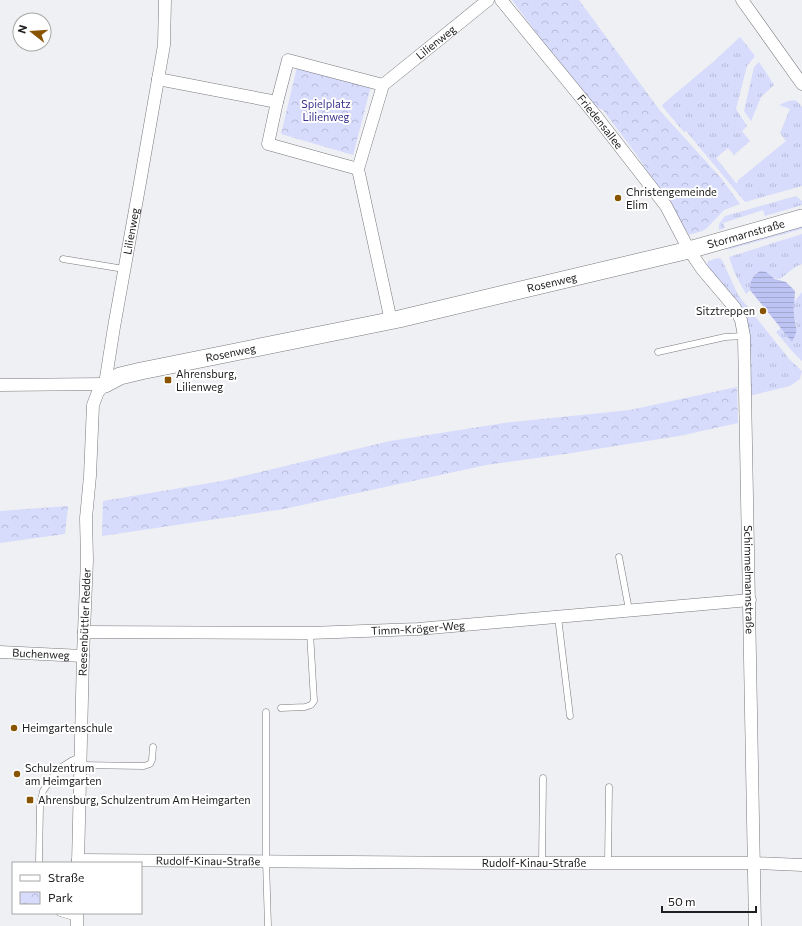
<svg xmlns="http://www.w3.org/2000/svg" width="802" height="926" viewBox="0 0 802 926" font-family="Commissioner,sans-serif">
<defs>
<pattern id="grass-tufts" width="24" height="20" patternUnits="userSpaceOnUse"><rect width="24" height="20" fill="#d7dbfc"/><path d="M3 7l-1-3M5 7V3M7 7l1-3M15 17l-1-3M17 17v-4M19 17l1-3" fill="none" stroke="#b8bcd8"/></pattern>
<pattern id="park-crowns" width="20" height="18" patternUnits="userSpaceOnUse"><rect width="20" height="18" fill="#d7dbfc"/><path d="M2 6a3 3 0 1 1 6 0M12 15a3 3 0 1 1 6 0" fill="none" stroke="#b8bcd8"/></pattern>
<pattern id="water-rules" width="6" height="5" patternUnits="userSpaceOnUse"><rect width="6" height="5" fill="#bdc3f3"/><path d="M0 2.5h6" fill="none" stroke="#a2a7d0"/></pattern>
</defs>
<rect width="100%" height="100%" fill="#eff0f3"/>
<g fill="url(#grass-tufts)">
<path d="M740 37 755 56 747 66 736 109 747 126 742 131 750 141 734 155 728 148 716 158 736 183H738L737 181 786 141 780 133 790 109 779 105C789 101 795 96 802 107V186L745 202 686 131 684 132 662 106 663 104 713 62Z"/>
<path d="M759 62 774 85 761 97 751 121 744 111 754 67Z"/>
<path d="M796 196 802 201V205L765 216 763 210 723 223 725 228 719 230V224L725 216Z"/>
<path d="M802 224V229L730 249H725V247Z"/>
<path d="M802 234V264L795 267 780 279C770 278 768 272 757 272L752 278 750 290 746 294 735 274 729 257Z"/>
<path d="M718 258 721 259 723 262 738 295 790 360 802 371 800 379 790 386 749 396 747 340 707 265 708 261Z"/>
<path d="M802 292V361L792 351 776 332 781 328 792 341 797 327 794 316V302Z"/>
</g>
<g fill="url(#park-crowns)">
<path d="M512 0H579L661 112 721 178 740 204 724 210 707 228 702 231 689 235 636 154 603 110 596 107 553 55Z"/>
<path d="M297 67 371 86 353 155 281 134Z"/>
<path d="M737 387 738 423 679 436 565 454 486 465 284 509 102 536 103 501 222 481 390 441 504 423 630 410Z"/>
<path d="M68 506 65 534 0 543V511Z"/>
</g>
<path fill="url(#water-rules)" d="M761 271 766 272 775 279 786 282 795 291C795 299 793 306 794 314 795 329 800 326 792 342L750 290C750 282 752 274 761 271Z"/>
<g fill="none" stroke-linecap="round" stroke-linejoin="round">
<defs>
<g id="lane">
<path d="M63 259 124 269"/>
<path d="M658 352 725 337 744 336"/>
<path d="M619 557 629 610"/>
<path d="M558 617 570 716"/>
<path d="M281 708 305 707 311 705 314 701 310 633"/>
<path d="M266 712V861L268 926"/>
<path d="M80 765 144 766 150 764 152 760 153 747"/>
<path d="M608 862 609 787"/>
<path d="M39 863 40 805 43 791 57 770 71 761 80 757"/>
<path d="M542 863 543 778"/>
<path d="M60 913 77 918"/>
</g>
<g id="street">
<path id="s1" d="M501 0 596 116 666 206 689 250 702 269 735 308 741 320 744 336C749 532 751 729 755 926"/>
<path d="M742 0 802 84"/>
<path d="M158 79 277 102 268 144 358 169"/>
<path d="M277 102 288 60 383 85"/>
<path id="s2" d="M391 321 358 169 383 85 488 0"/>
<path d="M0 385 105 384"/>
<path id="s3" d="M84 632 310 633 418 629 750 600"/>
<path id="s4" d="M0 652 83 656"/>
<path id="s5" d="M78 860 482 863H754L802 865"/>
<path id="s6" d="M78 863 83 656 87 560 86 518 90 476 93 405 98 392 105 384 114 327 141 177 164 45 165 0"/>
<path d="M77 926V913"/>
</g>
<g id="secondary">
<path id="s7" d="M105 384 120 376 141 371 399 319 689 250 802 218"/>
</g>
</defs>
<use href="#lane" stroke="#797a7d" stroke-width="7"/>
<use href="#street" stroke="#797a7d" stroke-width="13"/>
<use href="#secondary" stroke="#797a7d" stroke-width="18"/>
<use href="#lane" stroke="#fff" stroke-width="6"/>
<use href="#street" stroke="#fff" stroke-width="12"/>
<use href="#secondary" stroke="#fff" stroke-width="17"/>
</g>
<g fill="#885400" stroke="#fff" stroke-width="1.5">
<circle cx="618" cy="198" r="4"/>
<circle cx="763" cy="311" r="4"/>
<rect x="164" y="376" width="8" height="8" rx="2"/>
<circle cx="14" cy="728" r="4"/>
<circle cx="17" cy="774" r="4"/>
<rect x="26" y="796" width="8" height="8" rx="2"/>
</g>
<g text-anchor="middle" stroke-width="4" stroke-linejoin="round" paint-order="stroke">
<g font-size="11" fill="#202021" stroke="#fff">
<text dy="4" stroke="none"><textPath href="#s2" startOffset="311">Lilienweg</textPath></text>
<text dy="4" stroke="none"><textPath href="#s1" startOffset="157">Friedensallee</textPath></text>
<text dy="4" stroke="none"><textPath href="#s6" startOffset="638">Lilienweg</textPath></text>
<text dy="4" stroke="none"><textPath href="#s7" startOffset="659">Stormarnstraße</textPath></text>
<text dy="4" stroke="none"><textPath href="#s7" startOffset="459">Rosenweg</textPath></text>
<text dy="4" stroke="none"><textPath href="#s7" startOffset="130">Rosenweg</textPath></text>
<text dy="4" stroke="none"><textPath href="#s1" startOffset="661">Schimmelmannstraße</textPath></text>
<text dy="4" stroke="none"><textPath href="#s6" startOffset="241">Reesenbüttler Redder</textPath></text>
<text dy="4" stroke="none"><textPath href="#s3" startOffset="334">Timm-Kröger-Weg</textPath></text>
<text dy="4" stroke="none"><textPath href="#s4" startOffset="41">Buchenweg</textPath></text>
<text dy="4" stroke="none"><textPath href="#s5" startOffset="130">Rudolf-Kinau-Straße</textPath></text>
<text dy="4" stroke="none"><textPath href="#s5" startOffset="456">Rudolf-Kinau-Straße</textPath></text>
</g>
<g font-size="11" fill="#38328c" stroke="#fff">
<text x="326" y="108">Spielplatz<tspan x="326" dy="13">Lilienweg</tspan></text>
</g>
<g font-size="11" fill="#202021" stroke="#fff" text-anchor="start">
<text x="626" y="196">Christengemeinde<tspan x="626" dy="13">Elim</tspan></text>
<text x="755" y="315" text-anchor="end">Sitztreppen</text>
<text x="176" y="378">Ahrensburg,<tspan x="176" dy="13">Lilienweg</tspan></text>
<text x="22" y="732">Heimgartenschule</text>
<text x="25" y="772">Schulzentrum<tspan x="25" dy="13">am Heimgarten</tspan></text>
<text x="38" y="804">Ahrensburg, Schulzentrum Am Heimgarten</text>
</g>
</g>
<rect x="12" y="862" width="130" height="52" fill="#ffffff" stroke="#a6a6a6"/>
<rect x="20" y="875" width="20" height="6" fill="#ffffff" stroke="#a6a6a6"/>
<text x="48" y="882" font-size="12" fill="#202021">Straße</text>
<rect x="20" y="892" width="20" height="12" fill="url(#park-crowns)" stroke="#a6a6a6"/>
<text x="48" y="902" font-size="12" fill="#202021">Park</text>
<g transform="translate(32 32) rotate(287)"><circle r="19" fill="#ffffff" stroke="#a6a6a6"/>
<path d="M0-3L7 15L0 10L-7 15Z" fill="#885400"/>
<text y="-6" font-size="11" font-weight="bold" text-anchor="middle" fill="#202021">N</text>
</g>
<path d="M662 906v6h94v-6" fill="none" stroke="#202021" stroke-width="2"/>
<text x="668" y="906" font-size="12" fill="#202021" stroke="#ffffff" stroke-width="3" paint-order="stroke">50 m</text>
</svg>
